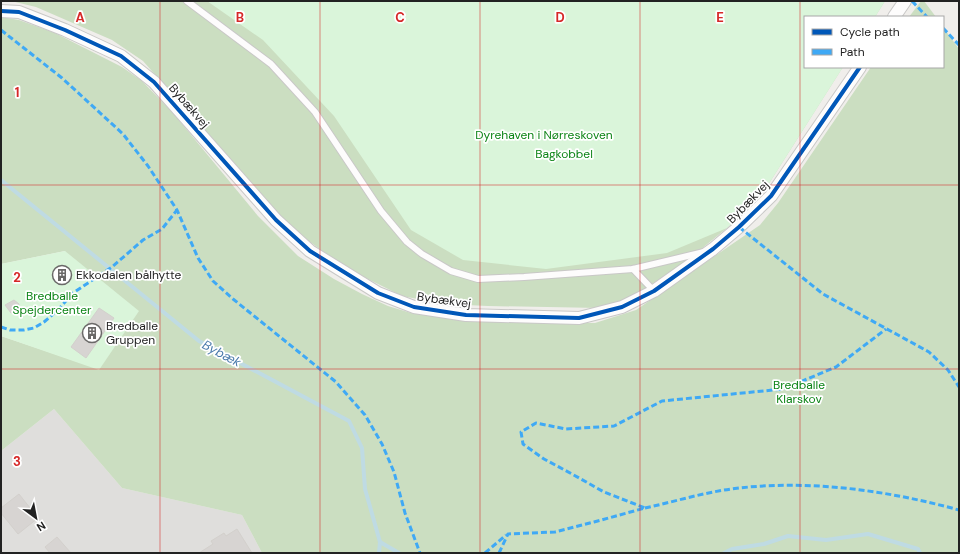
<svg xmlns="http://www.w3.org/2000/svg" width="960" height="554" viewBox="0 0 960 554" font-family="'DM Sans',sans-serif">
<rect width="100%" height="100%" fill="#f0eeeb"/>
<path fill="#dfdedc" d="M54 409 122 488 242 515 262 553H1V451Z"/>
<g fill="#cbdec1">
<path d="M11 1H885L875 17H805V67H843L768 185 727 228 679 267 628 299 600 308 488 306 444 304 402 296 364 277 324 252 299 234 274 209 143 61 112 40 36 7Z"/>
<path d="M921 1H924L936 17H909Z"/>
<path d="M1 17 19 20 55 33 122 67 142 81 173 113 258 216 298 256 334 279 362 294 388 306 411 313 444 317 582 323H595L636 310 760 225 778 203 871 67H943V27L959 49V553H262L242 515 122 488 54 409 1 451V336L99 369 65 251 1 264Z"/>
</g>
<g fill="#daf5da">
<path d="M207 1H885L875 17H805V67H843L768 185 727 228 667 253 546 269 463 260 411 230 334 116 263 40Z"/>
<path d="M65 251 139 311 99 370 1 336V264Z"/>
</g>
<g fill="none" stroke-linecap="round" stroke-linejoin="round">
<g stroke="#bfdbe3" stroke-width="4">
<path d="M1 180 199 341 349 421 362 448 365 489 380 542 379 553"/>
<path d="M380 542 399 553"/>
<path d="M724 553 732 549 764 544 788 536 826 540 868 534 918 549 920 553"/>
</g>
</g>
<g fill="#d7d4d2" stroke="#d3d0cc">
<circle cx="62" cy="275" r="9"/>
<path d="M14 300 19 304 18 311 11 313 5 305Z"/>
<path d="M99 308 114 318 86 358 71 347Z"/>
<path d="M19 494 38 518 18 534 1 513V508Z"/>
<path d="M237 529 252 553H199L213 544 211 541 224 533 226 536Z"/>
<path d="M57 537 71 553H50L45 547Z"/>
</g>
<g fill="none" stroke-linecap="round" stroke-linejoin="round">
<defs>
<g id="lane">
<path d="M187 1 271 64 315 112 381 211 407 242 422 254 451 271 478 279 524 277 633 269 704 252"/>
<path d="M633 269 654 291"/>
</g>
<g id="street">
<path d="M1 11 19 12 65 30 121 56 154 82 276 220 310 251 378 293 414 307 466 315 579 318 622 307 654 291 713 249 739 227 771 196 860 67"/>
<path d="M894 17 905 1"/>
</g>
</defs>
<use href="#lane" stroke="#c9c8c7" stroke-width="8"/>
<use href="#street" stroke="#c9c8c7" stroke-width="14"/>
<use href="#lane" stroke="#fdfcfc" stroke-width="6"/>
<use href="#street" stroke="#fdfcfc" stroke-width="12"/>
<g stroke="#3fa9f5" stroke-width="3" stroke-dasharray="6 3" stroke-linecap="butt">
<path d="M912 1 927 17"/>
<path d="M943 28 959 45"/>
<path d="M1 30 62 78 123 134 148 166 177 210 198 258 213 281 233 299 336 382 365 415 382 444 394 472 405 513 420 553"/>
<path d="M739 227 823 294 929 352 948 370 959 387"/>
<path d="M1 327 10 330H24L34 328 44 322 58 310 73 293 112 267 143 240 162 229 177 210"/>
<path d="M645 508C673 502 702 493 731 489 807 479 886 490 959 510"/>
<path d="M485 553 506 535"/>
<path d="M499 553 508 534 555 532 594 522 645 508 604 492 572 474 544 459 523 444 521 432 536 423 566 429 614 426 662 401 783 389 836 367 886 329"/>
</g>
<defs>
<path id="cycleway" d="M1 11 19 12 65 30 121 56 154 82 276 220 310 251 378 293 414 307 466 315 579 318 622 307 654 291 713 249 739 227 771 196 860 67"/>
</defs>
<use href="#cycleway" stroke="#fff" stroke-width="6"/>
<use href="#cycleway" stroke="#0057b8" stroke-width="4"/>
</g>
<path fill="none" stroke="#d62828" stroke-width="1" stroke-opacity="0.55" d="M160 1V553M320 1V553M480 1V553M640 1V553M800 1V553M1 185H959M1 369H959"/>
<defs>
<symbol id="building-ring" viewBox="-11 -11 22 22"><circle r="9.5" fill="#fff" stroke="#6a6968" stroke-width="1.5"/><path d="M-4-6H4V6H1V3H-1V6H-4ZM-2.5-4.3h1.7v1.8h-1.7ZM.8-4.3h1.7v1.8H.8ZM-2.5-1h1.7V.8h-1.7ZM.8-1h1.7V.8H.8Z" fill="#6a6968"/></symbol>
</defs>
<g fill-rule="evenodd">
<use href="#building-ring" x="51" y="264" width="22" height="22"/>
<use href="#building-ring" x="81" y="322" width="22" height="22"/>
</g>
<g text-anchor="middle" stroke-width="3.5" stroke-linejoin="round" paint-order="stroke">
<g font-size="12" fill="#222" stroke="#fff">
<text transform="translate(189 106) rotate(49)" y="4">Bybækvej</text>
<text transform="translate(748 202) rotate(-46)" y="4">Bybækvej</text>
<text transform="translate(444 300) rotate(8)" y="4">Bybækvej</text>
</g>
<g font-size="12" fill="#0c8416" stroke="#fff">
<text x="544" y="139">Dyrehaven i Nørreskoven</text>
<text x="564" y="158">Bagkobbel</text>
<text x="52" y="300">Bredballe<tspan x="52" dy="14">Spejdercenter</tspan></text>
<text x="799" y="389">Bredballe<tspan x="799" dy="14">Klarskov</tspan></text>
</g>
<g font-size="12" fill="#222" stroke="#fff" text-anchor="start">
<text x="76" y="279">Ekkodalen bålhytte</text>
<text x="106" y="330">Bredballe<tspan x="106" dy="14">Gruppen</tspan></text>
</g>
<g font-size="13" font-style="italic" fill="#4a7aab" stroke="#fff">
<text transform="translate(222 353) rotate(28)" y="5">Bybæk</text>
</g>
</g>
<g font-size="13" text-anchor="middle" font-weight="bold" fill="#d62828" stroke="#fff" stroke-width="3.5" stroke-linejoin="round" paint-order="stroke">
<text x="80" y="22">A</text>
<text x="240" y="22">B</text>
<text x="400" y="22">C</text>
<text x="560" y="22">D</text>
<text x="720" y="22">E</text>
<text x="17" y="97">1</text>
<text x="17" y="282">2</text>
<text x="17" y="466">3</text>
</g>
<rect width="960" height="554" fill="none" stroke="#222222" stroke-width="4"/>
<rect x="804" y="16" width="140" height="52" fill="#ffffff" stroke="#a7a7a7"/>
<rect x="812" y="29" width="20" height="6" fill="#0057b8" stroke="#a7a7a7"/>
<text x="840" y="36" font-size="12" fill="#222222">Cycle path</text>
<rect x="812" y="49" width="20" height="6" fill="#3fa9f5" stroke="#a7a7a7"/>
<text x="840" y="56" font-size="12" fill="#222222">Path</text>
<g transform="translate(36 518) rotate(148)" stroke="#ffffff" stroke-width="3" paint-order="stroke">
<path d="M0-3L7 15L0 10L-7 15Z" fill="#222222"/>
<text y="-6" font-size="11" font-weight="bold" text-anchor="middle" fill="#222222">N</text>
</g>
</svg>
